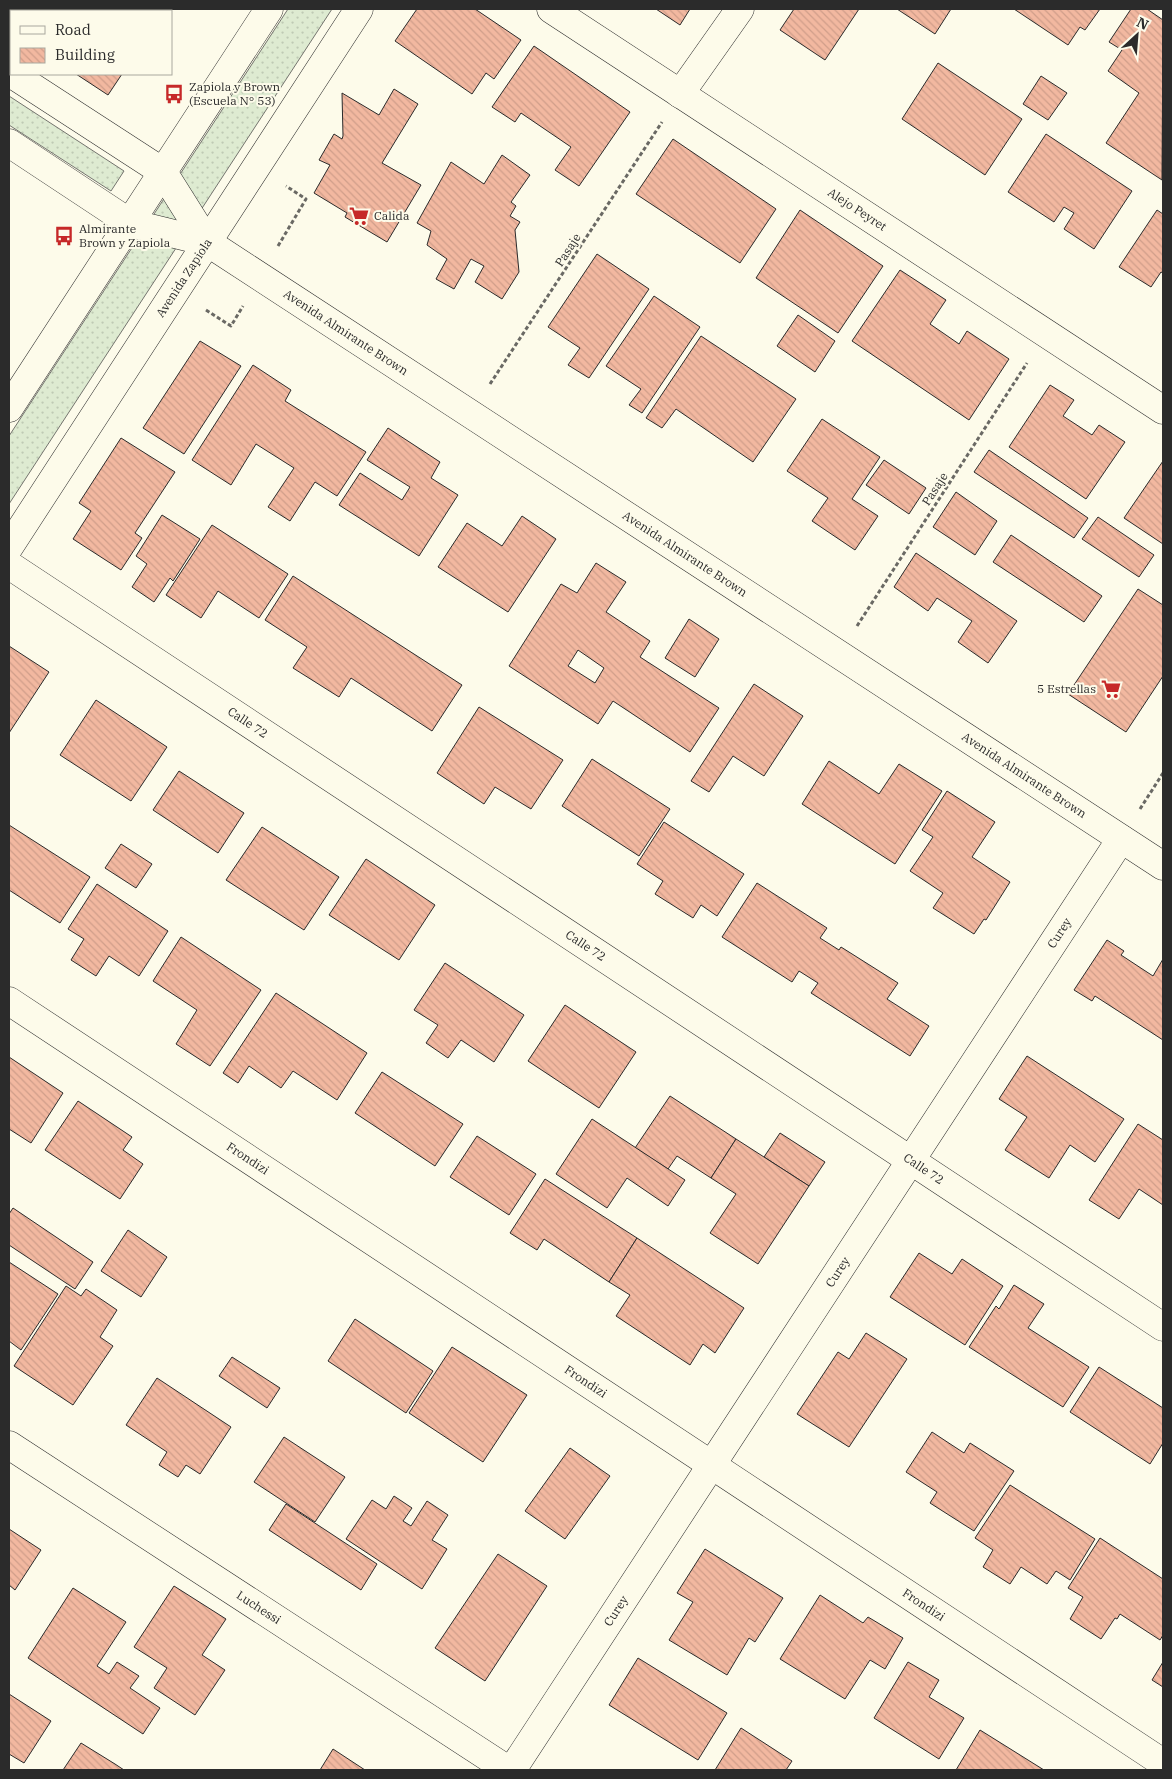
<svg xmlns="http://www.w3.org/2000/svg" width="1172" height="1779" viewBox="0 0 1172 1779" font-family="'IBM Plex Serif',serif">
<defs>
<pattern id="grass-dots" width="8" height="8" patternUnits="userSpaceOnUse" patternTransform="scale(1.25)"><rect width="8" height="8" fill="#deebd1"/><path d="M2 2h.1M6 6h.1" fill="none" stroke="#bfcab4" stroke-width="1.8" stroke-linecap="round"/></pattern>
<pattern id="building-back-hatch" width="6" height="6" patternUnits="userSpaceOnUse" patternTransform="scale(1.25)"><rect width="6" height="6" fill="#f2b8a0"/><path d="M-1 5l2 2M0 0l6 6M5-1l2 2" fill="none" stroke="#d09e8a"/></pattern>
</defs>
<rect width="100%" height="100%" fill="#fdfbea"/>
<g fill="url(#grass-dots)" stroke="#74746e">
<path d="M288 9H332L9 504V436Z"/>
<path d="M9 96 124 171 111 191 9 125Z"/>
</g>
<g fill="url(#building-back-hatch)" stroke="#2b2b2b" fill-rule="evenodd">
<path d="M9 9H75L79 11H11V31L9 30Z"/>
<path d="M417 9H475L521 40 494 79 486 73 472 94 395 41Z"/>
<path d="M656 9H690L680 25Z"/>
<path d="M794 9H859L825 60 780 30Z"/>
<path d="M897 9H951L935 34Z"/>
<path d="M1014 9H1100L1085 30 1080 27 1068 45Z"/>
<path d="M1131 9H1147L1163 20 1162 180 1106 143 1139 93 1108 71 1122 50 1109 42Z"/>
<path d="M534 46 630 112 579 186 555 170 571 147 521 113 515 122 492 107Z"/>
<path d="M938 63 1022 119 985 175 902 119Z"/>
<path d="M76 74H122L108 95Z"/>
<path d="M1041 76 1067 93 1048 120 1023 104Z"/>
<path d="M394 89 418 104 382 163 421 185 387 242 345 217 347 213 314 193 330 165 319 160 334 134 342 139 343 136 342 93 379 115Z"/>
<path d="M1046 134 1132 191 1094 249 1064 229 1074 213 1064 207 1054 222 1008 192Z"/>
<path d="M673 139 776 209 740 263 636 194Z"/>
<path d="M502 155 530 175 511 202 516 206 510 216 520 222 515 230 519 272 502 299 475 282 484 266 471 259 454 289 436 279 447 259 427 245 431 231 417 223 451 162 484 184Z"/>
<path d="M800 210 883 266 838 333 756 278Z"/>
<path d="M1157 210 1163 214V273L1161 272 1151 287 1119 267Z"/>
<path d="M597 254 649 289 589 378 568 365 580 348 548 327Z"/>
<path d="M900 270 946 300 930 324 959 344 967 331 1009 359 969 420 852 341Z"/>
<path d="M654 296 700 327 642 413 629 405 641 389 606 366Z"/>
<path d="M798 315 835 341 815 372 777 346Z"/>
<path d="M701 336 796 399 753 462 676 409 662 428 646 418Z"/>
<path d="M200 341 241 366 184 454 143 428Z"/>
<path d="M253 365 291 390 285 401 366 452 337 496 315 482 290 521 268 507 294 468 256 444 231 485 192 460Z"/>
<path d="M1050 385 1074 400 1063 416 1092 435 1099 425 1125 442 1086 499 1009 447Z"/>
<path d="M822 419 880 457 852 499 878 516 855 550 812 521 828 498 787 471Z"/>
<path d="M388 428 440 462 431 478 458 495 419 556 339 505 360 473 402 500 410 487 367 460Z"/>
<path d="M121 438 175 472 135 533 142 538 121 570 73 539 91 511 79 503Z"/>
<path d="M989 450 1088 518 1074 538 974 472Z"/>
<path d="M884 460 926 488 909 514 866 485Z"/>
<path d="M1163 461V544L1124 518Z"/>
<path d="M956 492 997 521 975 555 933 527Z"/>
<path d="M162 515 200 539 173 581 170 578 154 602 132 587 147 564 136 556Z"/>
<path d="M522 516 556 539 508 612 438 567 467 523 502 546Z"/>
<path d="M1098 517 1154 555 1139 577 1082 539Z"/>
<path d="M212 525 288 574 259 618 218 591 201 618 166 595Z"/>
<path d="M1011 535 1102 596 1084 622 993 562Z"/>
<path d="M916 553 1017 621 988 663 958 642 972 621 937 598 928 611 894 587Z"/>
<path d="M596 563 626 582 606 612 650 641 640 657 719 708 690 752 613 701 598 724 509 666 561 584 577 593ZM578 650 604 668 595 683 568 666Z"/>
<path d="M293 576 462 685 432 731 351 678 339 697 293 668 307 647 265 620Z"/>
<path d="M1138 589 1163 605V676L1126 732 1068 694Z"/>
<path d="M689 619 719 639 695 677 665 658Z"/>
<path d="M9 646 49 672 9 733Z"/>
<path d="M754 684 803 716 764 776 733 756 709 792 691 781Z"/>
<path d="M96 700 167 747 131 801 60 755Z"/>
<path d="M479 707 563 760 531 809 495 787 484 804 437 773Z"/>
<path d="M592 759 670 809 639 856 562 806Z"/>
<path d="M829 761 879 794 899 764 942 791 895 864 802 804Z"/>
<path d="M179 771 244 813 218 853 153 810Z"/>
<path d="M947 791 995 822 972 857 1010 882 986 920 984 919 974 934 933 908 943 893 910 871 933 837 922 830Z"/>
<path d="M664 822 744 874 717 916 701 905 693 918 655 894 663 881 637 864Z"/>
<path d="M9 825 90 877 60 923 9 890Z"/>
<path d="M262 827 339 877 304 930 226 880Z"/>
<path d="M121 844 152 864 136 888 105 868Z"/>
<path d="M366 859 435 905 399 960 329 915Z"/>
<path d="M757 883 827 928 820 938 839 950 841 947 898 983 887 999 929 1026 910 1056 811 993 818 983 799 971 792 982 722 937Z"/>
<path d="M97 884 168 931 139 976 109 956 96 976 71 960 84 939 68 929Z"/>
<path d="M181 937 261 990 210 1066 176 1044 197 1010 153 981Z"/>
<path d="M1107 940 1124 951 1121 955 1153 976 1163 959V1040L1095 996 1092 1001 1074 990Z"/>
<path d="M445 963 524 1015 494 1062 461 1040 448 1058 426 1043 438 1025 414 1010Z"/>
<path d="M276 993 367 1053 337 1100 293 1071 281 1088 249 1066 238 1083 223 1073Z"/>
<path d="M565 1005 636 1052 599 1108 528 1061Z"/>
<path d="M1027 1056 1124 1119 1095 1162 1070 1145 1049 1178 1005 1150 1027 1117 999 1099Z"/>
<path d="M9 1057 63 1093 31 1143 9 1129Z"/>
<path d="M382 1072 463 1124 435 1166 355 1113Z"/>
<path d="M670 1096 736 1139 711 1178 677 1156 668 1169 635 1148Z"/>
<path d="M78 1101 132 1137 123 1150 143 1164 120 1199 45 1150Z"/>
<path d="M592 1119 685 1180 668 1206 627 1178 607 1208 556 1174Z"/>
<path d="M1138 1124 1163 1140V1205L1139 1189 1119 1219 1089 1200Z"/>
<path d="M780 1133 825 1162 809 1186 764 1157Z"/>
<path d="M477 1136 536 1174 509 1215 450 1177Z"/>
<path d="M736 1139 809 1186 758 1264 710 1233 736 1194 711 1178Z"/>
<path d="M545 1179 637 1238 609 1282 544 1239 537 1250 510 1233Z"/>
<path d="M13 1208 93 1262 75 1289 9 1245V1214Z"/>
<path d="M128 1230 167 1257 141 1297 101 1271Z"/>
<path d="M637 1238 744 1308 715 1353 703 1344 690 1365 616 1316 630 1295 609 1282Z"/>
<path d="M919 1253 952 1274 962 1259 1003 1286 965 1345 890 1297Z"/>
<path d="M9 1262 58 1294 21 1350 9 1341Z"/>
<path d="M1014 1285 1044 1304 1028 1328 1089 1367 1063 1407 969 1347 996 1306 999 1309Z"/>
<path d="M66 1286 81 1296 86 1289 117 1310 100 1337 113 1346 73 1405 14 1366Z"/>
<path d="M355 1319 433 1371 406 1413 328 1361Z"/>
<path d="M866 1333 907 1359 849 1447 797 1414 838 1352 849 1359Z"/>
<path d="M452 1347 527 1395 483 1462 409 1413Z"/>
<path d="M232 1357 280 1388 267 1408 219 1376Z"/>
<path d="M1099 1367 1163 1408V1443L1150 1464 1070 1412Z"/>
<path d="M157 1378 231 1427 200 1474 186 1465 178 1477 159 1465 167 1452 126 1425Z"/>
<path d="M932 1432 964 1453 970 1443 1014 1471 974 1531 930 1503 937 1492 906 1472Z"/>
<path d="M284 1437 345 1477 315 1522 254 1482Z"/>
<path d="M570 1448 610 1476 565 1539 525 1511Z"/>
<path d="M1010 1485 1095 1539 1070 1580 1056 1571 1047 1584 1021 1567 1010 1584 983 1567 993 1550 975 1538Z"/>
<path d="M394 1496 412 1508 403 1521 411 1526 427 1501 448 1515 432 1540 447 1549 422 1589 346 1539 372 1500 386 1509Z"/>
<path d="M286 1504 377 1564 361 1590 269 1530Z"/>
<path d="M9 1529 41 1550 15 1590 9 1585Z"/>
<path d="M1100 1538 1163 1579V1635L1160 1640 1120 1614 1117 1619 1115 1618 1101 1639 1070 1619 1083 1597 1068 1588Z"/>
<path d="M705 1549 783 1598 755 1642 749 1638 727 1675 669 1640 693 1602 677 1593Z"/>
<path d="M498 1554 547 1586 485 1681 435 1648Z"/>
<path d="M174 1586 226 1619 202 1655 225 1670 195 1715 154 1688 167 1668 134 1647Z"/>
<path d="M73 1588 126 1622 97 1666 109 1674 117 1662 139 1676 130 1688 160 1708 143 1734 28 1658Z"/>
<path d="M820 1595 863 1623 868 1617 903 1638 885 1669 870 1660 845 1699 780 1659Z"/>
<path d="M638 1658 727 1713 698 1760 609 1705Z"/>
<path d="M908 1662 939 1680 929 1697 964 1718 939 1759 874 1718Z"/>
<path d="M1163 1662V1687L1152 1680Z"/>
<path d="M9 1694 51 1721 24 1763 9 1754Z"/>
<path d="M741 1728 792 1761 786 1770H715Z"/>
<path d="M980 1730 1044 1770H956Z"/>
<path d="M81 1743 115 1764 124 1770H63Z"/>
<path d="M333 1749 365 1770H320Z"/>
</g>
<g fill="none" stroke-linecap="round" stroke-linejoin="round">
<defs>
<g id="minor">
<path id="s1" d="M551 9 1163 410"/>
<path d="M680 94 740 9"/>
<path id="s2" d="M9 565 1163 1327"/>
<path id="s3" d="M9 1001 1163 1763"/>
<path id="s4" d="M9 1445 508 1770"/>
<path id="s5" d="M512 1770 1121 839"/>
</g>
<g id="major">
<path d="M12 74 163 172 207 242"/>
<path id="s6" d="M9 143 130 223 207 242 1163 866"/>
<path d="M9 408 269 9"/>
<path id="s7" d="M9 547 359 9"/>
</g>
</defs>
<use href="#minor" stroke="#2b2b2b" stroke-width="29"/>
<use href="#major" stroke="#2b2b2b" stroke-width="29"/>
<g stroke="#6a6964" stroke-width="3" stroke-dasharray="4 2.5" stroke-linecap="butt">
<path d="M278 246 306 199 286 186"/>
<path d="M206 310 231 326 243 306"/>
<path d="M490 384 662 122"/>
<path d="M857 626 1027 363"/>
<path d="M1140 809 1163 773"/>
</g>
<use href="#minor" stroke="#fdfbea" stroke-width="28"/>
<use href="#major" stroke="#fdfbea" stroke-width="28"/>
</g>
<defs>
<symbol id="bus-bare" viewBox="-9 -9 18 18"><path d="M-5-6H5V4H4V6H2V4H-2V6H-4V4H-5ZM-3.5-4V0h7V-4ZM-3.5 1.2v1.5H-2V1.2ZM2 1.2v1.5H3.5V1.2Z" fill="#c62828" stroke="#fdfbea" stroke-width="2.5" paint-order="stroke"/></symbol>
<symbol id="supermarket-bare" viewBox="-9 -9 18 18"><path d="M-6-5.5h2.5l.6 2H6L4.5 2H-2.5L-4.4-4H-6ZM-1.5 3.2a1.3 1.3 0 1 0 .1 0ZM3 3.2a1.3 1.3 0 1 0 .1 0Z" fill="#c62828" stroke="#fdfbea" stroke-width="2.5" paint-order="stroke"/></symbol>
</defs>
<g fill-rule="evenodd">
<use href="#bus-bare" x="160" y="80" width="28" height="28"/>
<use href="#supermarket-bare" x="345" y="202" width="28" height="28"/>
<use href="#bus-bare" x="50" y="222" width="28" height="28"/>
<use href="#supermarket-bare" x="1097" y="675" width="28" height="28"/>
</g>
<g text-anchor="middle" stroke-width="4" stroke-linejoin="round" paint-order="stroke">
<g font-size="12" fill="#2b2b2b" stroke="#fdfbea" text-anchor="start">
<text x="189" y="91">Zapiola y Brown<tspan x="189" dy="14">(Escuela N° 53)</tspan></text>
<text x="374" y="220">Calida</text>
<text x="79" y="233">Almirante<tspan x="79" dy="14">Brown y Zapiola</tspan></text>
<text x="1096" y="693" text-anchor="end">5 Estrellas</text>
</g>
<g font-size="12" fill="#2b2b2b" stroke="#fdfbea">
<text dy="4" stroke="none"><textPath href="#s1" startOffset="366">Alejo Peyret</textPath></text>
<text transform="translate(568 250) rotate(-57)" y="4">Pasaje</text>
<text dy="4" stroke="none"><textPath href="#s7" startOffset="321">Avenida Zapiola</textPath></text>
<text dy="4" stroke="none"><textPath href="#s6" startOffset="390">Avenida Almirante Brown</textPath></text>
<text transform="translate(935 489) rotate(-57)" y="4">Pasaje</text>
<text dy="4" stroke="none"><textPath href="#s6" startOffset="795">Avenida Almirante Brown</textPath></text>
<text dy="4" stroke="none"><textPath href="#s2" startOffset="286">Calle 72</textPath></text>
<text dy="4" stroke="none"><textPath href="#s6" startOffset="1200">Avenida Almirante Brown</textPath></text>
<text dy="4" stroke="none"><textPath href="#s5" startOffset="1000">Curey</textPath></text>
<text dy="4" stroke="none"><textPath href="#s2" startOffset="691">Calle 72</textPath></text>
<text dy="4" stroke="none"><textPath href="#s3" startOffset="286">Frondizi</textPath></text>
<text dy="4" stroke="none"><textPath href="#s2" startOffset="1096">Calle 72</textPath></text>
<text dy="4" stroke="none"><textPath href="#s5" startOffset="595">Curey</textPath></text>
<text dy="4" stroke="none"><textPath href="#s3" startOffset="691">Frondizi</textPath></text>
<text dy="4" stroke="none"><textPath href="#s3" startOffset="1096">Frondizi</textPath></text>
<text dy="4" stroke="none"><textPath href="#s4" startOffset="298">Luchessi</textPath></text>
<text dy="4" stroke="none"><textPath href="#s5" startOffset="190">Curey</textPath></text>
</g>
</g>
<rect width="1172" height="1779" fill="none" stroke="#2b2b2b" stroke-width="20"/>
<rect x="10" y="10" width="162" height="65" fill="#fdfbea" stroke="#a9a89e"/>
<rect x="20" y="26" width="25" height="8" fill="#fdfbea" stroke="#a9a89e"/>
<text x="55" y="35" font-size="15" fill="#2b2b2b">Road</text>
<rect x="20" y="48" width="25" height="15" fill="url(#building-back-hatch)" stroke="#a9a89e"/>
<text x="55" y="60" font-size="15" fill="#2b2b2b">Building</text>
<g transform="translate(1137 35) rotate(26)" stroke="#fdfbea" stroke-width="4" paint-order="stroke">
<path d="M0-4L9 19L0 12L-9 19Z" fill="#2b2b2b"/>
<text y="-8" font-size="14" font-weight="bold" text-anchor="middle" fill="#2b2b2b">N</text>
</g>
</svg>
